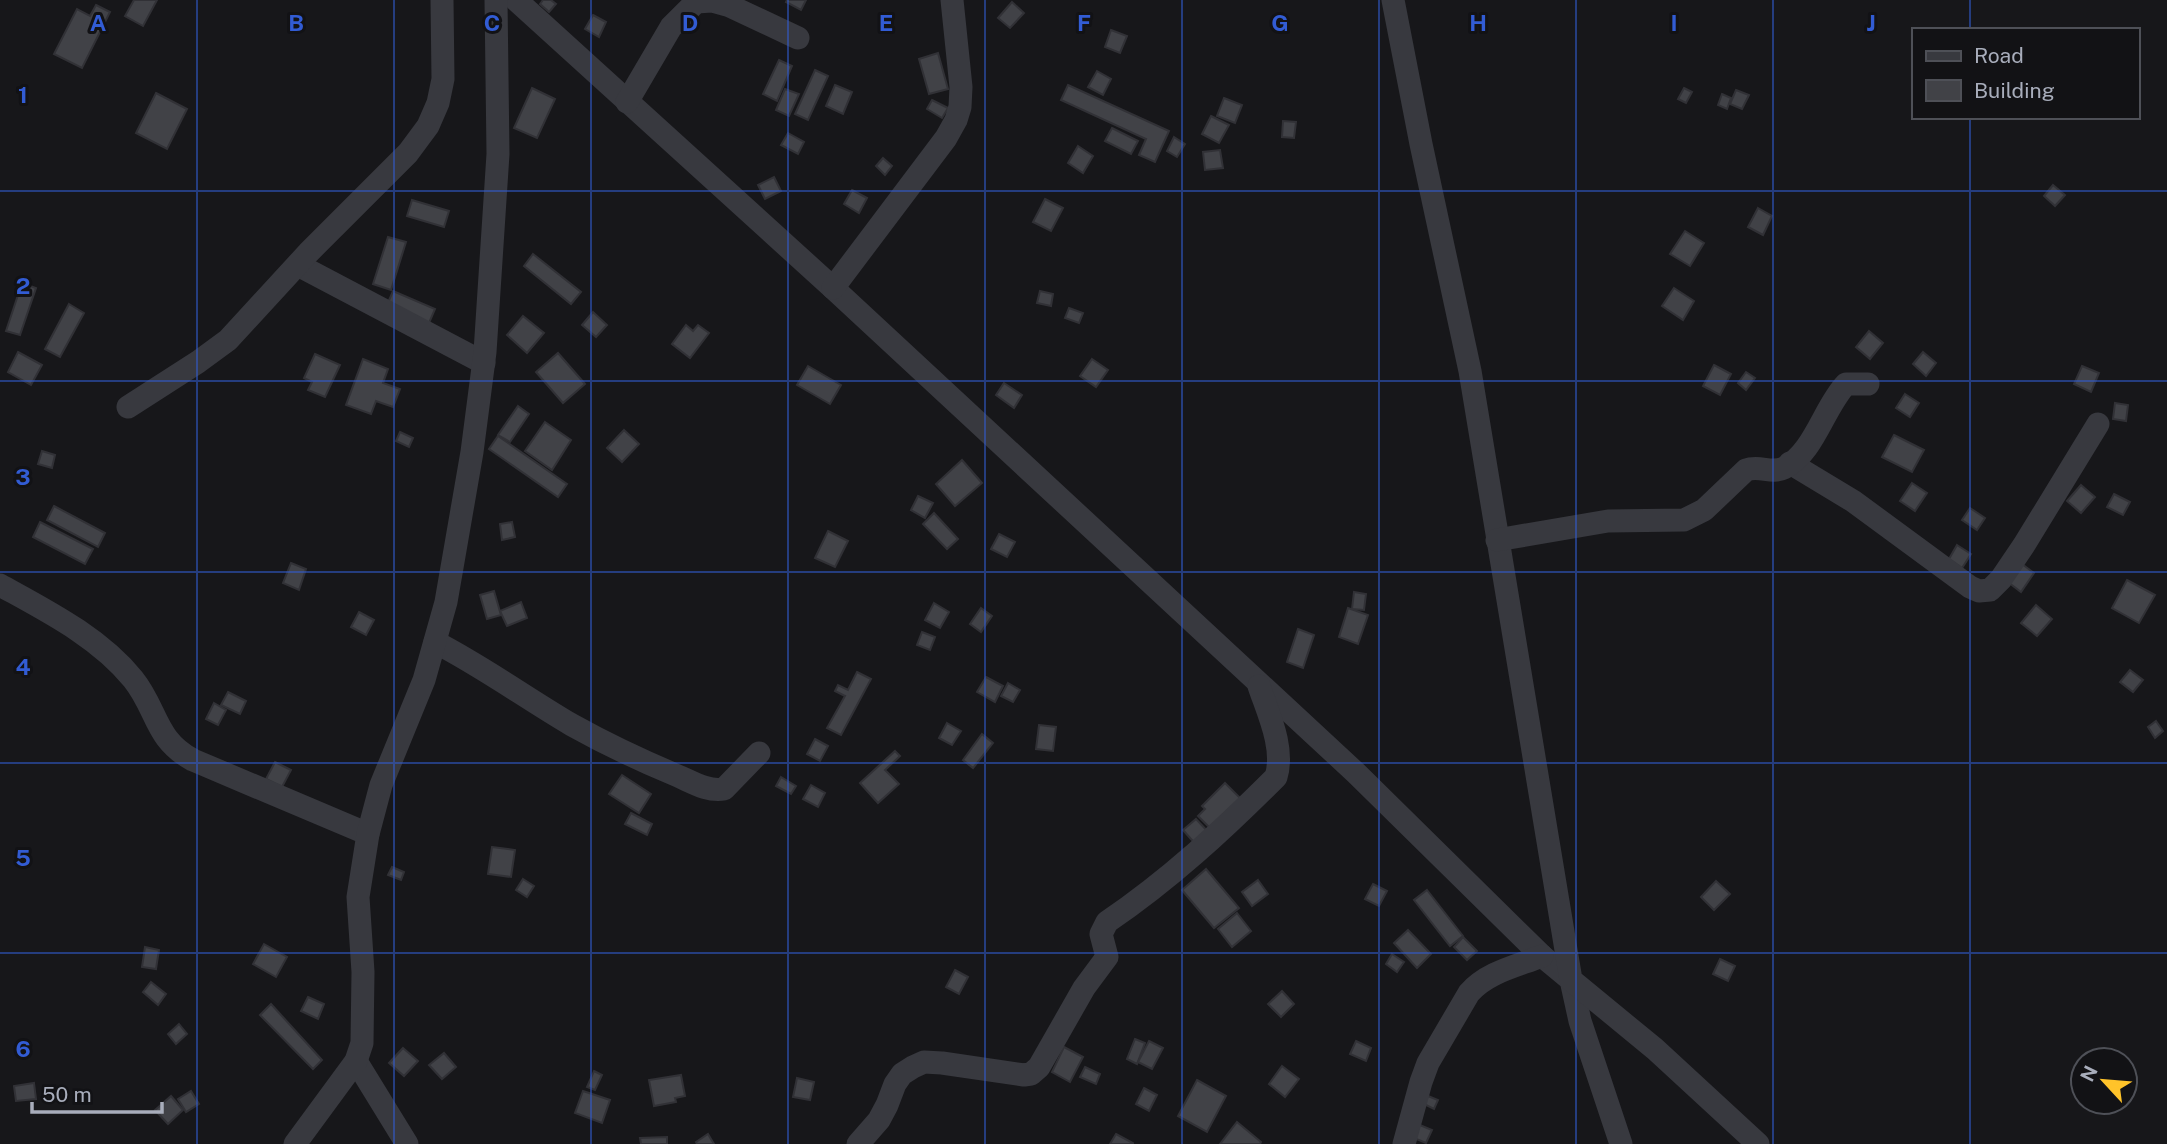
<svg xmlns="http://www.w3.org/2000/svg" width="2167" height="1144" viewBox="0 0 2167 1144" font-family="'Public Sans',sans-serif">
<rect width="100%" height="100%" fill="#17171a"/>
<g fill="#414247" stroke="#313136" stroke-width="2">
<path d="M134 0H157L143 26 125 16Z"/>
<path d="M543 0H551L556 4 549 12 540 4Z"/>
<path d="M787 0H806L801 10 786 2Z"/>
<path d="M1012 2 1024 13 1010 28 998 18Z"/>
<path d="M96 5 110 12 82 68 54 54 77 9 90 16Z"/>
<path d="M593 15 606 22 599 37 585 29Z"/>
<path d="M1111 30 1127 36 1120 53 1105 47Z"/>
<path d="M938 53 948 89 929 94 919 59Z"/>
<path d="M779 60 792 66 777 101 763 94Z"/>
<path d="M815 70 828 76 808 120 795 114Z"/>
<path d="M1097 71 1111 79 1103 95 1088 87Z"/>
<path d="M835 85 852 92 843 114 826 106Z"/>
<path d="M1068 85 1169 131 1155 162 1139 155 1146 139 1061 100Z"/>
<path d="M532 88 555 99 537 138 514 128Z"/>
<path d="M1684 88 1692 92 1686 103 1678 99Z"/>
<path d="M785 89 799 94 789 116 776 110Z"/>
<path d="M1736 90 1749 95 1742 109 1730 104Z"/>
<path d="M156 93 187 109 167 149 136 133Z"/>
<path d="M1722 94 1731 98 1727 109 1718 105Z"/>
<path d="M1224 98 1242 105 1235 123 1217 116Z"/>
<path d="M932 100 948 108 942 118 927 109Z"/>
<path d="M1211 116 1229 125 1219 143 1202 134Z"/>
<path d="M1283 121 1296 122 1294 138 1282 137Z"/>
<path d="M1112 128 1138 141 1131 154 1105 141Z"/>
<path d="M788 133 804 142 798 154 781 145Z"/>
<path d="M1174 137 1185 144 1177 157 1167 151Z"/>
<path d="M1078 146 1093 156 1083 173 1068 163Z"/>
<path d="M1220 150 1223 168 1205 170 1203 152Z"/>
<path d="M883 158 892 166 885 175 876 166Z"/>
<path d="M774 177 781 191 765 199 758 185Z"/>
<path d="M2053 185 2065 195 2055 206 2044 196Z"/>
<path d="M852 190 867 198 859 213 844 204Z"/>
<path d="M1045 199 1063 208 1051 231 1033 222Z"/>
<path d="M412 200 449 211 444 227 407 216Z"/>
<path d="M1758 208 1772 216 1763 235 1748 227Z"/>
<path d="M1685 231 1704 243 1690 266 1670 254Z"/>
<path d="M388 237 406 242 391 290 373 284Z"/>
<path d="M533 254 581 292 571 304 524 266Z"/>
<path d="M22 283 36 288 20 335 6 331Z"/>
<path d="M1674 288 1694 301 1683 320 1662 306Z"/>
<path d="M393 291 435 309 429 323 387 305Z"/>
<path d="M1040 291 1053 294 1051 306 1037 303Z"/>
<path d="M69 304 84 313 60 357 45 349Z"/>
<path d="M1069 308 1083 313 1079 323 1065 318Z"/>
<path d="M593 312 607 325 596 337 582 325Z"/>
<path d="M523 316 544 333 527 353 507 335Z"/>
<path d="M686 325 693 331 698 325 709 333 690 358 672 344Z"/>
<path d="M1869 331 1883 343 1870 359 1856 347Z"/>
<path d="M18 352 42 365 31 385 8 372Z"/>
<path d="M1923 352 1936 363 1926 376 1913 364Z"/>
<path d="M558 353 585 384 563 403 536 372Z"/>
<path d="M315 354 340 365 325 397 308 390 312 382 304 378Z"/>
<path d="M363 359 388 369 383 383 400 389 393 407 376 401 371 414 346 405Z"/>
<path d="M1092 359 1108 370 1096 387 1080 376Z"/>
<path d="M1714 365 1731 374 1720 395 1703 386Z"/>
<path d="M808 366 841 385 830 404 797 385Z"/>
<path d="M2082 366 2099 373 2091 392 2074 384Z"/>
<path d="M1746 372 1755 378 1746 390 1738 383Z"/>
<path d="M1004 383 1022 395 1014 408 996 395Z"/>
<path d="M1905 394 1919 403 1910 417 1896 408Z"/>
<path d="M2115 403 2128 405 2126 421 2113 419Z"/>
<path d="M518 406 529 414 510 442 498 435Z"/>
<path d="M545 422 571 440 552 470 525 451Z"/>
<path d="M624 430 639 444 622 462 607 448Z"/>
<path d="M400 432 413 438 409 447 396 441Z"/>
<path d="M1894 435 1924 450 1912 472 1882 457Z"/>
<path d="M498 436 567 484 558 497 489 449Z"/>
<path d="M42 451 55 455 52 468 38 464Z"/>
<path d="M962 460 982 483 955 506 936 484Z"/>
<path d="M1912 483 1927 493 1915 511 1900 501Z"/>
<path d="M2081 485 2095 497 2081 513 2067 501Z"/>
<path d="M2114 494 2130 502 2123 515 2107 507Z"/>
<path d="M918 496 933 503 925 518 911 510Z"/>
<path d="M54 506 105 533 98 547 47 520Z"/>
<path d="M1970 508 1985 518 1977 530 1962 520Z"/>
<path d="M934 513 958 539 947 549 923 524Z"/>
<path d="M40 522 93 549 85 564 33 537Z"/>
<path d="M512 522 515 537 502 540 500 524Z"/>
<path d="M828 531 848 541 835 567 815 558Z"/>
<path d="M999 534 1015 542 1007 557 991 549Z"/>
<path d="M1957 545 1971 554 1962 568 1949 559Z"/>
<path d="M2018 561 2034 573 2021 592 2004 579Z"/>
<path d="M291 563 306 569 299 590 283 583Z"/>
<path d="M2127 580 2155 595 2139 623 2112 608Z"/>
<path d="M494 591 501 615 487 619 480 595Z"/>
<path d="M1354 592 1366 594 1364 610 1352 609Z"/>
<path d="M521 602 527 618 507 626 500 611Z"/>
<path d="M934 603 949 612 940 628 925 620Z"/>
<path d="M2036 605 2052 619 2037 636 2021 623Z"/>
<path d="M981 608 992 616 981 632 970 624Z"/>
<path d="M1348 608 1368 615 1358 644 1339 637Z"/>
<path d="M359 612 374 620 366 635 351 627Z"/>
<path d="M1298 629 1314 635 1303 668 1287 662Z"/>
<path d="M922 632 935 637 930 650 917 645Z"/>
<path d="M2130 670 2143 680 2133 692 2120 682Z"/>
<path d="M857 672 871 679 841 735 827 728 845 696 835 691 838 685 848 690Z"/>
<path d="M986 677 1003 686 995 702 977 692Z"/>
<path d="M1008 683 1020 690 1013 702 1001 696Z"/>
<path d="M228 692 246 701 240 714 221 705Z"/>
<path d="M214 703 226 710 218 725 206 719Z"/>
<path d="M2156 721 2163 731 2155 738 2148 727Z"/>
<path d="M947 723 961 731 952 745 939 738Z"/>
<path d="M1039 725 1056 727 1053 751 1036 749Z"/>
<path d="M982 734 993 743 973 768 963 760Z"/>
<path d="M815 739 828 746 820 761 807 754Z"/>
<path d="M895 751 900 756 885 770 899 784 878 803 860 783Z"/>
<path d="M275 762 291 770 282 787 266 779Z"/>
<path d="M622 775 651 794 639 813 609 794Z"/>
<path d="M781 777 796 786 791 794 776 786Z"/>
<path d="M1225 783 1245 803 1215 833 1198 816 1205 809 1202 806Z"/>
<path d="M811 785 825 793 818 807 803 799Z"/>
<path d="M631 813 652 824 647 835 625 824Z"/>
<path d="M1196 819 1211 835 1198 847 1183 830Z"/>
<path d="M492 847 515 850 511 877 488 874Z"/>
<path d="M392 867 404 872 401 880 388 875Z"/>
<path d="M1206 869 1239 908 1214 928 1182 890Z"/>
<path d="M523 879 534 886 527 897 516 890Z"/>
<path d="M1258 880 1268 894 1252 906 1242 892Z"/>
<path d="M1716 881 1730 894 1714 910 1701 897Z"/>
<path d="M1373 884 1387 891 1379 906 1365 899Z"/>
<path d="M1427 890 1463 936 1450 946 1414 900Z"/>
<path d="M1237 913 1251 931 1232 947 1218 929Z"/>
<path d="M1408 930 1431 954 1417 968 1394 943Z"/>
<path d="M1463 937 1477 951 1467 960 1454 947Z"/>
<path d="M264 944 287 957 276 977 253 964Z"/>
<path d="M145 947 159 950 156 969 142 967Z"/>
<path d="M1392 954 1404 962 1397 972 1386 964Z"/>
<path d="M1720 959 1735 966 1728 981 1713 974Z"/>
<path d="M955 970 968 977 959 994 946 987Z"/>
<path d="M151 982 166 994 158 1005 143 992Z"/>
<path d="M1282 991 1294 1004 1281 1017 1268 1004Z"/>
<path d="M308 997 324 1004 318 1019 301 1011Z"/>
<path d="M271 1004 322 1060 313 1069 260 1015Z"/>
<path d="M179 1024 187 1034 176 1044 168 1034Z"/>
<path d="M1135 1039 1145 1043 1137 1064 1127 1059Z"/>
<path d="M1149 1041 1163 1048 1152 1069 1138 1062Z"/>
<path d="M1356 1041 1371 1048 1366 1061 1350 1054Z"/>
<path d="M1064 1047 1083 1057 1070 1082 1052 1072Z"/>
<path d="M403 1048 418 1061 404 1076 389 1063Z"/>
<path d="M444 1053 456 1067 442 1079 429 1065Z"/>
<path d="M1282 1066 1299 1079 1285 1097 1269 1084Z"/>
<path d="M1085 1067 1100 1074 1096 1084 1080 1077Z"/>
<path d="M594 1071 602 1075 595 1090 587 1087Z"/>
<path d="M681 1075 685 1096 675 1098 676 1102 654 1106 649 1080Z"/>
<path d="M797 1078 814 1082 810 1100 793 1097Z"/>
<path d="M1197 1080 1226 1096 1207 1132 1178 1116Z"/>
<path d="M34 1083 36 1099 16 1101 14 1086Z"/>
<path d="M1144 1088 1157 1095 1149 1111 1136 1104Z"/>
<path d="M191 1091 199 1104 186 1112 178 1099Z"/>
<path d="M583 1091 610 1100 602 1123 575 1113Z"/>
<path d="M171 1096 183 1110 168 1124 155 1110Z"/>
<path d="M1428 1096 1438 1100 1434 1109 1424 1104Z"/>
<path d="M1237 1122 1261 1142 1260 1144H1220Z"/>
<path d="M1415 1123 1432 1130 1426 1143 1409 1136Z"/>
<path d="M708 1134 714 1144H697L696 1142Z"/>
<path d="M1116 1134 1133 1143V1144H1110Z"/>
<path d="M667 1137V1144H641L640 1138Z"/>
</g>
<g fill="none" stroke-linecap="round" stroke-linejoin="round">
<g stroke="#38393f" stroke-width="23">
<path d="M516 0 833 288 1356 773 1542 956 1571 980 1580 1021 1621 1144"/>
<path d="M1393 0 1421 144 1470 371 1571 980 1655 1049 1758 1144"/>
<path d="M627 102 671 27 696 2 712 1 730 6 798 38"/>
<path d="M298 265 484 363"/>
<path d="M833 288 946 138 956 120 960 107 961 87 952 0"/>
<path d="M128 407 198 362 228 340 308 253 408 153 428 126 438 103 443 79 442 0"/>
<path d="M1790 463 1853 501 1970 587 1979 591 1990 590 2001 579 2024 545 2098 424"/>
<path d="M1497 540 1608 521 1684 520 1704 510 1746 470C1759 465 1772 474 1784 468 1814 453 1824 407 1846 384H1868"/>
<path d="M0 585C47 611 99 637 133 679 158 710 154 739 193 760L368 834"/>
<path d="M435 642C482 666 526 698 572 725 606 744 642 761 678 776 692 782 708 792 724 789L759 753"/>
<path d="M356 1061 407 1144"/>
<path d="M295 1144 356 1061 362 1043 363 972 358 897 368 834 381 785 424 680 446 602 472 452 485 352 498 154 496 0"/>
<path d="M858 1144 879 1120 887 1105 895 1084 902 1074 913 1067 924 1062 942 1063 1024 1075 1031 1074 1039 1067 1084 988 1107 957 1101 934 1107 922C1169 880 1223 830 1276 777 1285 748 1268 713 1259 686"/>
<path d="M1404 1144 1421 1082 1428 1063 1469 993C1487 972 1517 966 1542 956"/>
</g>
</g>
<path fill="none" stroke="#325cd4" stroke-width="2" stroke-opacity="0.55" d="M197 0V1144M394 0V1144M591 0V1144M788 0V1144M985 0V1144M1182 0V1144M1379 0V1144M1576 0V1144M1773 0V1144M1970 0V30M1970 117V1144M0 191H2167M0 381H2167M0 572H2167M0 763H2167M0 953H2167"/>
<g font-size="23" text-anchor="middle" font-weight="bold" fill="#325cd4" stroke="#121215" stroke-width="6" stroke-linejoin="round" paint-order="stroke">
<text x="98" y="31">A</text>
<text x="296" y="31">B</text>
<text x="492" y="31">C</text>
<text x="690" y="31">D</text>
<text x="886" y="31">E</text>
<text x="1084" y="31">F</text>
<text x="1280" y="31">G</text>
<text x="1478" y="31">H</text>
<text x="1674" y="31">I</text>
<text x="1871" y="31">J</text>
<text x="23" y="103">1</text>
<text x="23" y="294">2</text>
<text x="23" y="485">3</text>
<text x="23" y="675">4</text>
<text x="23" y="866">5</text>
<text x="23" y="1057">6</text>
</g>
<rect x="1912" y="28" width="228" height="91" fill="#121215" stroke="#4e5057" stroke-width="2"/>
<rect x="1926" y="51" width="35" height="10" fill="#38393f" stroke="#4e5057" stroke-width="2"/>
<text x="1974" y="63" font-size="21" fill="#a8adbb">Road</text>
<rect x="1926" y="80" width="35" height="21" fill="#414247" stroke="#4e5057" stroke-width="2"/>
<text x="1974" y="98" font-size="21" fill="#a8adbb">Building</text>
<g transform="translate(2104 1081) rotate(296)"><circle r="33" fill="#121215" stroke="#4e5057" stroke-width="2"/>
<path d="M0-5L12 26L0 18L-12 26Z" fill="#ffc32a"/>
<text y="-10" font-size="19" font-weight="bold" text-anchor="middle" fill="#a8adbb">N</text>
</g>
<path d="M32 1102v10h130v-10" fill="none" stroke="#a8adbb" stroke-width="3.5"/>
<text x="42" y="1102" font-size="21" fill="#a8adbb" stroke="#121215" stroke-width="5" paint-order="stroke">50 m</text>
</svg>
